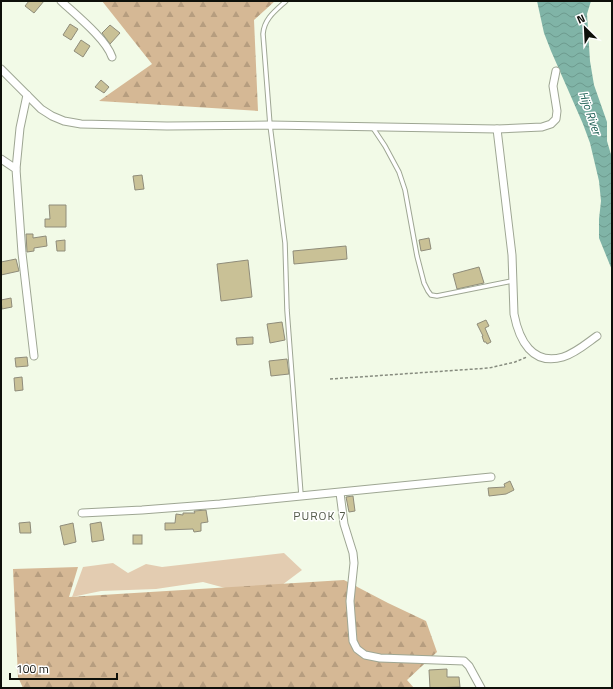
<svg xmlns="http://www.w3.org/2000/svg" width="613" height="689" viewBox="0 0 613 689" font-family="'Titillium Web',sans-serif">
<defs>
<pattern id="forest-firs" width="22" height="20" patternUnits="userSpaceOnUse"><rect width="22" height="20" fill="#d5b895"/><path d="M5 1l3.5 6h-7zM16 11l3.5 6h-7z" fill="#b69d7f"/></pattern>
<pattern id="water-waves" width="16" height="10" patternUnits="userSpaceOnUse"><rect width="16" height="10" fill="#80b4a7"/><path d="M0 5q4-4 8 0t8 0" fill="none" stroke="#6d9a8e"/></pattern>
</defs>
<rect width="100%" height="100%" fill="#f2fae7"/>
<path fill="#e3ccb1" d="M284 553 302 570 278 588 229 589 203 582 156 589 101 591 72 597 83 567 113 563 128 573 146 564 162 567Z"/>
<g fill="url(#forest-firs)">
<path d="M102 1H275L254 20 258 111 99 101 152 64Z"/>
<path d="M78 567 69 597 344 580 388 603 426 621 437 652 407 680 414 688H256V687L242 688H23L18 677 13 569Z"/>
</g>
<path fill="url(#water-waves)" d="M537 1H591L587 14 590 61 594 85 607 122V141L612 158V270L599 238V219L601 201 599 181 590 143 583 124 551 51 544 33Z"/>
<g fill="#c9c196" stroke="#8f8c7a">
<path d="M29 1H44L34 13 25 6Z"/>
<path d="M70 24 78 29 71 40 63 35Z"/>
<path d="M110 25 120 33 110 44 102 33Z"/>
<path d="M81 40 90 46 83 57 74 51Z"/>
<path d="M101 80 109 87 104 93 95 87Z"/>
<path d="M142 175 144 189 135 190 133 176Z"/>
<path d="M49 205H66V227H45V219H50Z"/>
<path d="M26 234H33V238L46 236 47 246 34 248V251L27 252Z"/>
<path d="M429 238 431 249 421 251 419 240Z"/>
<path d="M65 240V251H57L56 241Z"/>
<path d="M346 246 347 259 294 264 293 251Z"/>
<path d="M16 259 19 271 1 275V262Z"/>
<path d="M248 260 252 297 221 301 217 264Z"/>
<path d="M479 267 484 283 457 289 453 274Z"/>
<path d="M11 298 12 307 2 309 1 300Z"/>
<path d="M486 320 489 326 485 328 491 342 487 344 486 342H484L482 336H483L477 324Z"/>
<path d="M282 322 285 340 270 343 267 324Z"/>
<path d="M253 337V344L237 345 236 338Z"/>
<path d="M27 357 28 366 16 367 15 358Z"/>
<path d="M287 359 289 374 271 376 269 361Z"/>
<path d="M22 377 23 390 15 391 14 378Z"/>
<path d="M510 481 514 490 506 494 489 496 488 488 505 487 504 484Z"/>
<path d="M353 496 355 511 349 512 346 497Z"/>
<path d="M206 510 208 522 201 523V531L194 532 193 529 165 530V523H175L176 514 183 515V513H195L194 511Z"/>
<path d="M30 522 31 533H20L19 523Z"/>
<path d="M101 522 104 540 92 542 90 524Z"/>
<path d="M73 523 76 542 64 545 60 526Z"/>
<rect x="133" y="535" width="9" height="9"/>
<path d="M447 669V677H459L460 687 430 688 429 670Z"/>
</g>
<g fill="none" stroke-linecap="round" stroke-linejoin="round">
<defs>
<g id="lane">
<path d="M286 1C275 11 264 19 263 34L270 125 285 243 287 310 301 495"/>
<path d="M373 128 385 146 399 172 405 190 417 256 424 283 428 291 431 295 437 296 512 281"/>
</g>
<g id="street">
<path d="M61 1C76 15 106 39 112 57"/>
<path d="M1 69 41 109 52 116 64 121 81 124 167 126 270 125 497 129 542 127 551 124 556 119 557 111 553 86 556 71"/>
<path d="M497 129 512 255 514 314C519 340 532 366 563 357 576 353 587 343 597 336"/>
<path d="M1 159 16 169 22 253 34 356"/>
<path d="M16 169 20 128 27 95"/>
<path d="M340 493 344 524 353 553 354 563 350 601 353 641 357 649 365 655 380 658 464 661 469 666 481 688"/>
<path d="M82 513 142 510 220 504 491 477"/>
</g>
</defs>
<use href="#lane" stroke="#9ea693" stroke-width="5.5"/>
<use href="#street" stroke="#9ea693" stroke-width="9"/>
<path stroke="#878c7f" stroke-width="1.5" stroke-dasharray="3 2" stroke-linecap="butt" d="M330 379 489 368 515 362 527 357"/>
<use href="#lane" stroke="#fff" stroke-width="3.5"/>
<use href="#street" stroke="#fff" stroke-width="7"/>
</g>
<g text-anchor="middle" stroke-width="3" stroke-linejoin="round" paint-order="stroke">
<g font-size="12" font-style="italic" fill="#13594d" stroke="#fff">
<text transform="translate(590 113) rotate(71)" y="4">Hijo River</text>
</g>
<g font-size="12" letter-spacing="1" fill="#535a49" stroke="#fff">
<text x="320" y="520">PUROK 7</text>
</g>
</g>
<rect width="613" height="689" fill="none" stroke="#0e100a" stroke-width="4"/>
<g transform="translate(585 28) rotate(336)" stroke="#ffffff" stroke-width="3" paint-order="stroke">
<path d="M0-3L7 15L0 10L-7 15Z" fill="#0e100a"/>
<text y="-6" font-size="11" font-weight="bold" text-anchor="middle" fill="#0e100a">N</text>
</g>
<path d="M10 673v6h107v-6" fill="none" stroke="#0e100a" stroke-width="2"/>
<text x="16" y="673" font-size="12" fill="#0e100a" stroke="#ffffff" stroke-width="3" paint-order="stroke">100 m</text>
</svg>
